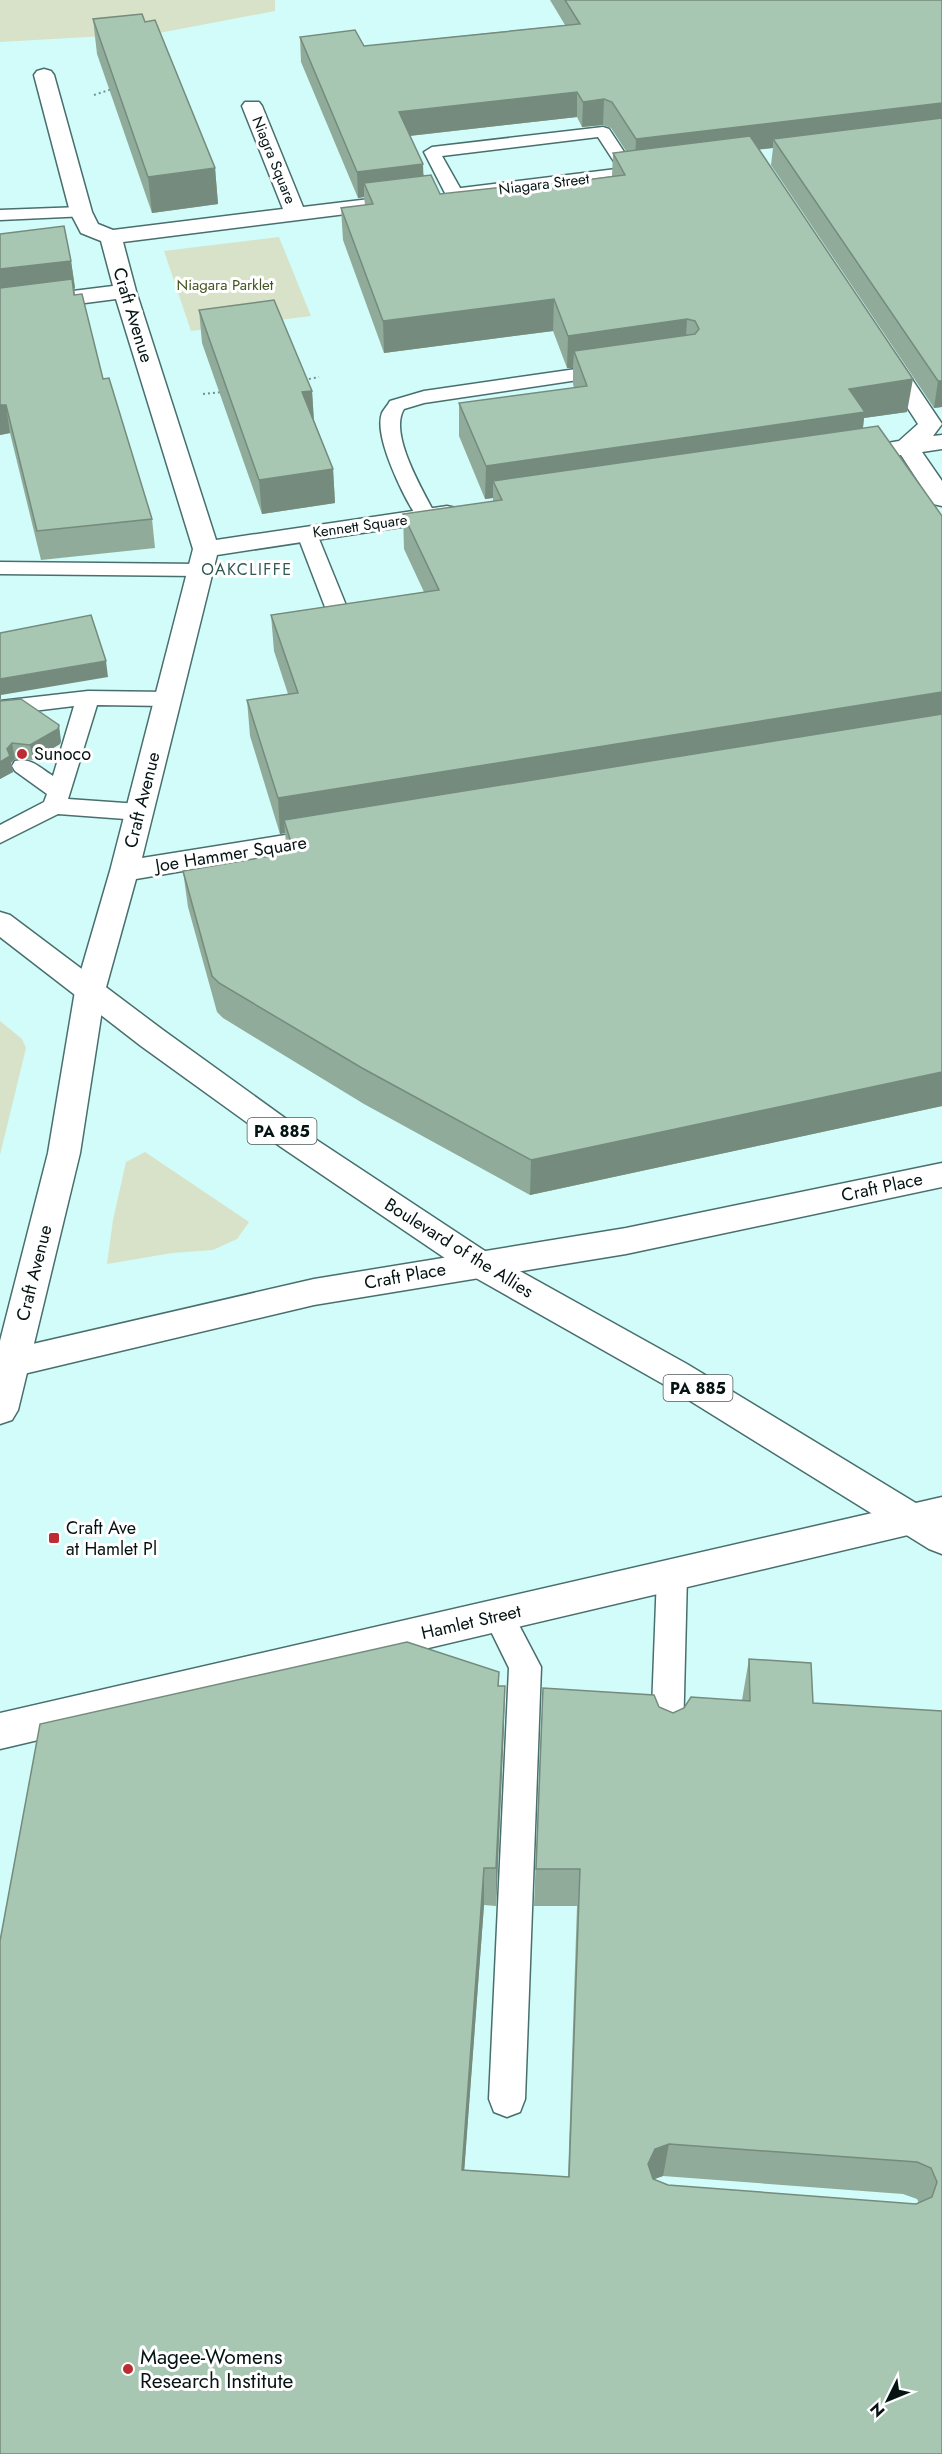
<svg xmlns="http://www.w3.org/2000/svg" width="942" height="2454" viewBox="0 0 942 2454" font-family="Jost,sans-serif">
<rect width="100%" height="100%" fill="#d1fcf9"/>
<g fill="#d8e2c8">
<path d="M0 0H275V11L159 33 0 42Z"/>
<path d="M279 237 311 316 191 331 164 251Z"/>
<path d="M0 1021 22 1039 26 1048 0 1155Z"/>
<path d="M145 1152 249 1222 237 1239 213 1250 172 1253 107 1264 113 1220 126 1162Z"/>
</g>
<g fill="none" stroke-linecap="round" stroke-linejoin="round">
<defs>
<g id="lane">
<path d="M603 127 609 129 638 173 636 177H624L598 137 442 156 464 195 461 199H449L446 195 424 152 432 147Z"/>
<path d="M81 207 87 208 90 212 87 216 0 220V210Z"/>
<path d="M611 364 618 366 620 370 618 374 424 403 404 409C388 434 424 492 436 516L433 520H419C405 500 373 436 382 413 384 409 388 405 390 401L424 391Z"/>
<path d="M307 528 314 530 317 534 352 620 348 624 341 626 334 624 330 620 297 534 300 530Z"/>
<path d="M0 562 201 564 208 566 211 570 208 574 201 576 0 574Z"/>
<path d="M88 691 168 692 176 694 179 699 176 704 168 706 97 705 68 799 139 804 147 807 151 812 147 817 139 820 58 814 0 843V825L44 802 47 794 15 771 12 766 15 761C31 757 40 768 53 776L74 706 0 715V701Z"/>
<path d="M672 1562 683 1566 687 1575 683 1736 678 1746 667 1750 656 1746 651 1736 657 1575 661 1566Z"/>
<path d="M498 1602 509 1606 541 1667 525 2099 520 2112 507 2117 494 2112 489 2099 509 1668 483 1615 487 1606Z"/>
</g>
<g id="street">
<path d="M44 69 51 71 54 75 92 212 98 224 113 230 283 209 242 106 245 102H259L262 106 303 207 386 197 393 199 396 203 393 207 386 209 123 242 136 291 216 540 447 506 456 508 459 513 456 518 447 520 217 555 142 858 329 828 339 830 343 837 339 844 329 846 136 879 105 991 101 998 90 1002 79 998 75 991 110 871 193 549 116 299 0 314V300L113 286 101 241 81 233 70 212 34 75 37 71Z"/>
<path d="M657 164 664 166 667 170 664 174 461 200 454 198 451 194 454 190 461 188Z"/>
<path d="M885 349 893 351 942 424 933 436 942 435V449L922 452 942 481V506L933 504 901 455 849 463 841 461 837 456 841 451 899 441 918 424 874 356 877 351Z"/>
<path d="M942 1163V1187L626 1254 314 1305 11 1377 0 1373V1353L11 1349 314 1279 626 1228Z"/>
<path d="M942 1497V1527L0 1749V1713Z"/>
</g>
<path id="secondary" d="M90 980 101 984 105 991 80 1153 18 1410 12 1420 0 1424V1341L48 1153 75 991 79 984Z"/>
<path id="primary" d="M0 912 10 915 163 1030 303 1131 491 1255 687 1364 942 1519V1554L929 1549 663 1384 467 1273 281 1147 141 1046 0 937Z"/>
</defs>
<use href="#lane" stroke="#486f6d" stroke-width="3"/>
<use href="#street" stroke="#486f6d" stroke-width="3"/>
<use href="#secondary" stroke="#486f6d" stroke-width="3"/>
<use href="#primary" stroke="#486f6d" stroke-width="3"/>
<g stroke="#73918f" stroke-width="2" stroke-dasharray="2 3" stroke-linecap="butt">
<path d="M94 95 112 89"/>
<path d="M304 380 319 377"/>
<path d="M203 394 222 392"/>
</g>
<use href="#lane" fill="#fff" fill-rule="evenodd"/>
<use href="#street" fill="#fff" fill-rule="evenodd"/>
<use href="#secondary" fill="#fff" fill-rule="evenodd"/>
<use href="#primary" fill="#fff" fill-rule="evenodd"/>
</g>
<g fill="#90ab9a" fill-rule="evenodd">
<path d="M550 0H942V407L934 408 771 165 773 148 759 149 907 412 864 418 863 428 942 516V1106L530 1195 364 1104 223 1018 217 1012 188 907 183 871 287 853 285 833 280 834 250 736 247 700 288 694 274 651 271 615 424 592 404 549 403 514 493 502V498L485 499 459 436V403L574 388 573 384V368H567L553 331 384 353 343 240 341 208 365 205 364 197 358 198 301 62 300 37 364 46 565 25ZM577 117 582 127 603 125 611 128 626 151 613 153 612 176 506 190 440 194 424 176 410 136Z"/>
<path d="M93 19 215 168 218 204 152 213 97 54Z"/>
<path d="M0 234 71 261 75 288 74 289 75 295 103 379 152 519 155 548 41 560 10 433 0 435Z"/>
<path d="M199 310 312 391 314 420 333 469 335 503 262 514 202 343Z"/>
<path d="M0 701 61 741 60 744 33 760 15 759 11 763 13 772 0 779Z"/>
<path d="M749 1659 813 1703 942 1711V2454H0L499 1672V1686L504 1726 496 1906 484 1905 464 2170 568 2177 577 1906H534L541 1728 659 1707 673 1713 742 1700ZM663 2176 903 2194 917 2199 919 2203 916 2204 668 2185 654 2179Z"/>
</g>
<g fill="#758b7d">
<path d="M577 92V117L399 137V112Z"/>
<path d="M604 99 603 125 582 127 583 102Z"/>
<path d="M942 103V128L773 139V148L635 164 636 139Z"/>
<path d="M423 164 424 190 364 183V197L358 198 357 172Z"/>
<path d="M215 168 218 204 152 213 148 177Z"/>
<path d="M71 261 75 288 74 289 77 323 0 298V269Z"/>
<path d="M554 299 553 331 384 353 383 321Z"/>
<path d="M687 319 685 352 574 351 573 368H567L568 336Z"/>
<path d="M913 379 907 412 864 418 861 444 493 481V498L485 499 486 466 849 389Z"/>
<path d="M938 381H942V407L934 408Z"/>
<path d="M312 391 314 424 302 392Z"/>
<path d="M0 405H6L10 433 0 435Z"/>
<path d="M333 469 335 503 262 514 259 480Z"/>
<path d="M106 661 108 677 1 695V699H0V679Z"/>
<path d="M942 692V725L284 820 285 833 280 834 278 798Z"/>
<path d="M59 725 61 741 60 744 33 760 30 745Z"/>
<path d="M12 743 15 759 11 763 13 772 0 779V762L7 749Z"/>
<path d="M942 1072V1106L530 1195 531 1160Z"/>
<path d="M505 1686 504 1726 496 1906V1868Z"/>
<path d="M484 1868V1905L462 2201V2170Z"/>
<path d="M669 2144 663 2176 649 2181 648 2164 655 2149Z"/>
</g>
<g fill="#a7c7b3" stroke="#758b7d" stroke-width="1.5" fill-rule="evenodd">
<path d="M565 0H942V103L636 139 612 102 604 99 583 102 577 92 399 112 423 164 357 172 300 37 355 30 364 46 580 24Z"/>
<path d="M142 14 145 22 155 20 215 168 148 177 93 19Z"/>
<path d="M942 118V381H938L773 139Z"/>
<path d="M750 136 913 379 849 389 865 412 486 466 459 403 587 386 574 351 695 334 699 329 695 321 687 319 568 336 554 299 383 321 341 208 373 204 364 183 431 175 440 194 504 187 506 190 625 175 613 153Z"/>
<path d="M64 226 71 261 0 269V234Z"/>
<path d="M72 279 74 295 82 294 103 379 109 378 152 519 37 531 6 405H0V288Z"/>
<path d="M274 300 312 391 302 392 333 469 259 480 199 310Z"/>
<path d="M878 426 942 516V692L278 798 247 700 298 693 271 615 439 590 403 514 502 500 493 481Z"/>
<path d="M91 615 106 661 0 679V633Z"/>
<path d="M21 699 59 725 58 729 30 745 12 743 7 749 10 756 0 762V701Z"/>
<path d="M942 714V1072L531 1160 362 1068 219 983 212 976 183 871 294 852 284 820Z"/>
<path d="M407 1642 499 1672 498 1686H505L496 1868H484L462 2170 569 2177 580 1869H536L543 1688 654 1695 659 1707 673 1713 684 1708 691 1697 750 1701 749 1659 811 1663 813 1703 942 1711V2454H0V1941L40 1724ZM669 2144 917 2162 931 2168 937 2182 932 2197 916 2204 668 2185 653 2179 648 2164 655 2149Z"/>
</g>
<g fill="#bc2c32" stroke="#fff" stroke-width="2">
<circle cx="22" cy="754" r="6"/>
<rect x="48" y="1532" width="12" height="12" rx="3"/>
<circle cx="128" cy="2369" r="6"/>
</g>
<g text-anchor="middle" stroke-width="6" stroke-linejoin="round" paint-order="stroke">
<g font-size="15" fill="#051413" stroke="#fff">
<text transform="translate(274 160) rotate(68)" y="5">Niagra Square</text>
<text transform="translate(544 184) rotate(-7)" y="5">Niagara Street</text>
<text transform="translate(360 526) rotate(-8)" y="5">Kennett Square</text>
</g>
<g font-size="15" fill="#445521" stroke="#fff">
<text x="225" y="290">Niagara Parklet</text>
</g>
<g font-size="16" letter-spacing="1.5" fill="#325856" stroke="#fff">
<text x="247" y="575">OAKCLIFFE</text>
</g>
<g fill="#fff" stroke="#505a5a" stroke-width="1.5">
<rect x="247.5" y="1118" width="69" height="26" rx="4.5"/>
<rect x="663.5" y="1375" width="69" height="26" rx="4.5"/>
</g>
<g font-size="16" font-weight="bold" fill="#051413">
<text x="282" y="1137">PA 885</text>
<text x="698" y="1394">PA 885</text>
</g>
<g font-size="18" fill="#051413" stroke="#fff">
<text transform="translate(133 315) rotate(73)" y="6">Craft Avenue</text>
<text transform="translate(142 800) rotate(-76)" y="6">Craft Avenue</text>
<text transform="translate(231 854) rotate(-9)" y="6">Joe Hammer Square</text>
<text transform="translate(882 1187) rotate(-12)" y="6">Craft Place</text>
<text transform="translate(459 1248) rotate(32)" y="6">Boulevard of the Allies</text>
<text transform="translate(34 1273) rotate(-76)" y="6">Craft Avenue</text>
<text transform="translate(405 1276) rotate(-10)" y="6">Craft Place</text>
<text transform="translate(471 1622) rotate(-13)" y="6">Hamlet Street</text>
</g>
<g font-size="18" fill="#051413" stroke="#fff" text-anchor="start">
<text x="34" y="760">Sunoco</text>
<text x="66" y="1534">Craft Ave<tspan x="66" dy="21">at Hamlet Pl</tspan></text>
</g>
<g font-size="21" fill="#051413" stroke="#fff" text-anchor="start">
<text x="140" y="2364">Magee-Womens<tspan x="140" dy="24">Research Institute</tspan></text>
</g>
</g>
<g transform="translate(888 2400) rotate(227)" stroke="#ffffff" stroke-width="4.5" paint-order="stroke">
<path d="M0-4.5L10 22L0 15L-10 22Z" fill="#051413"/>
<text y="-9" font-size="16" font-weight="bold" text-anchor="middle" fill="#051413">N</text>
</g>
</svg>
